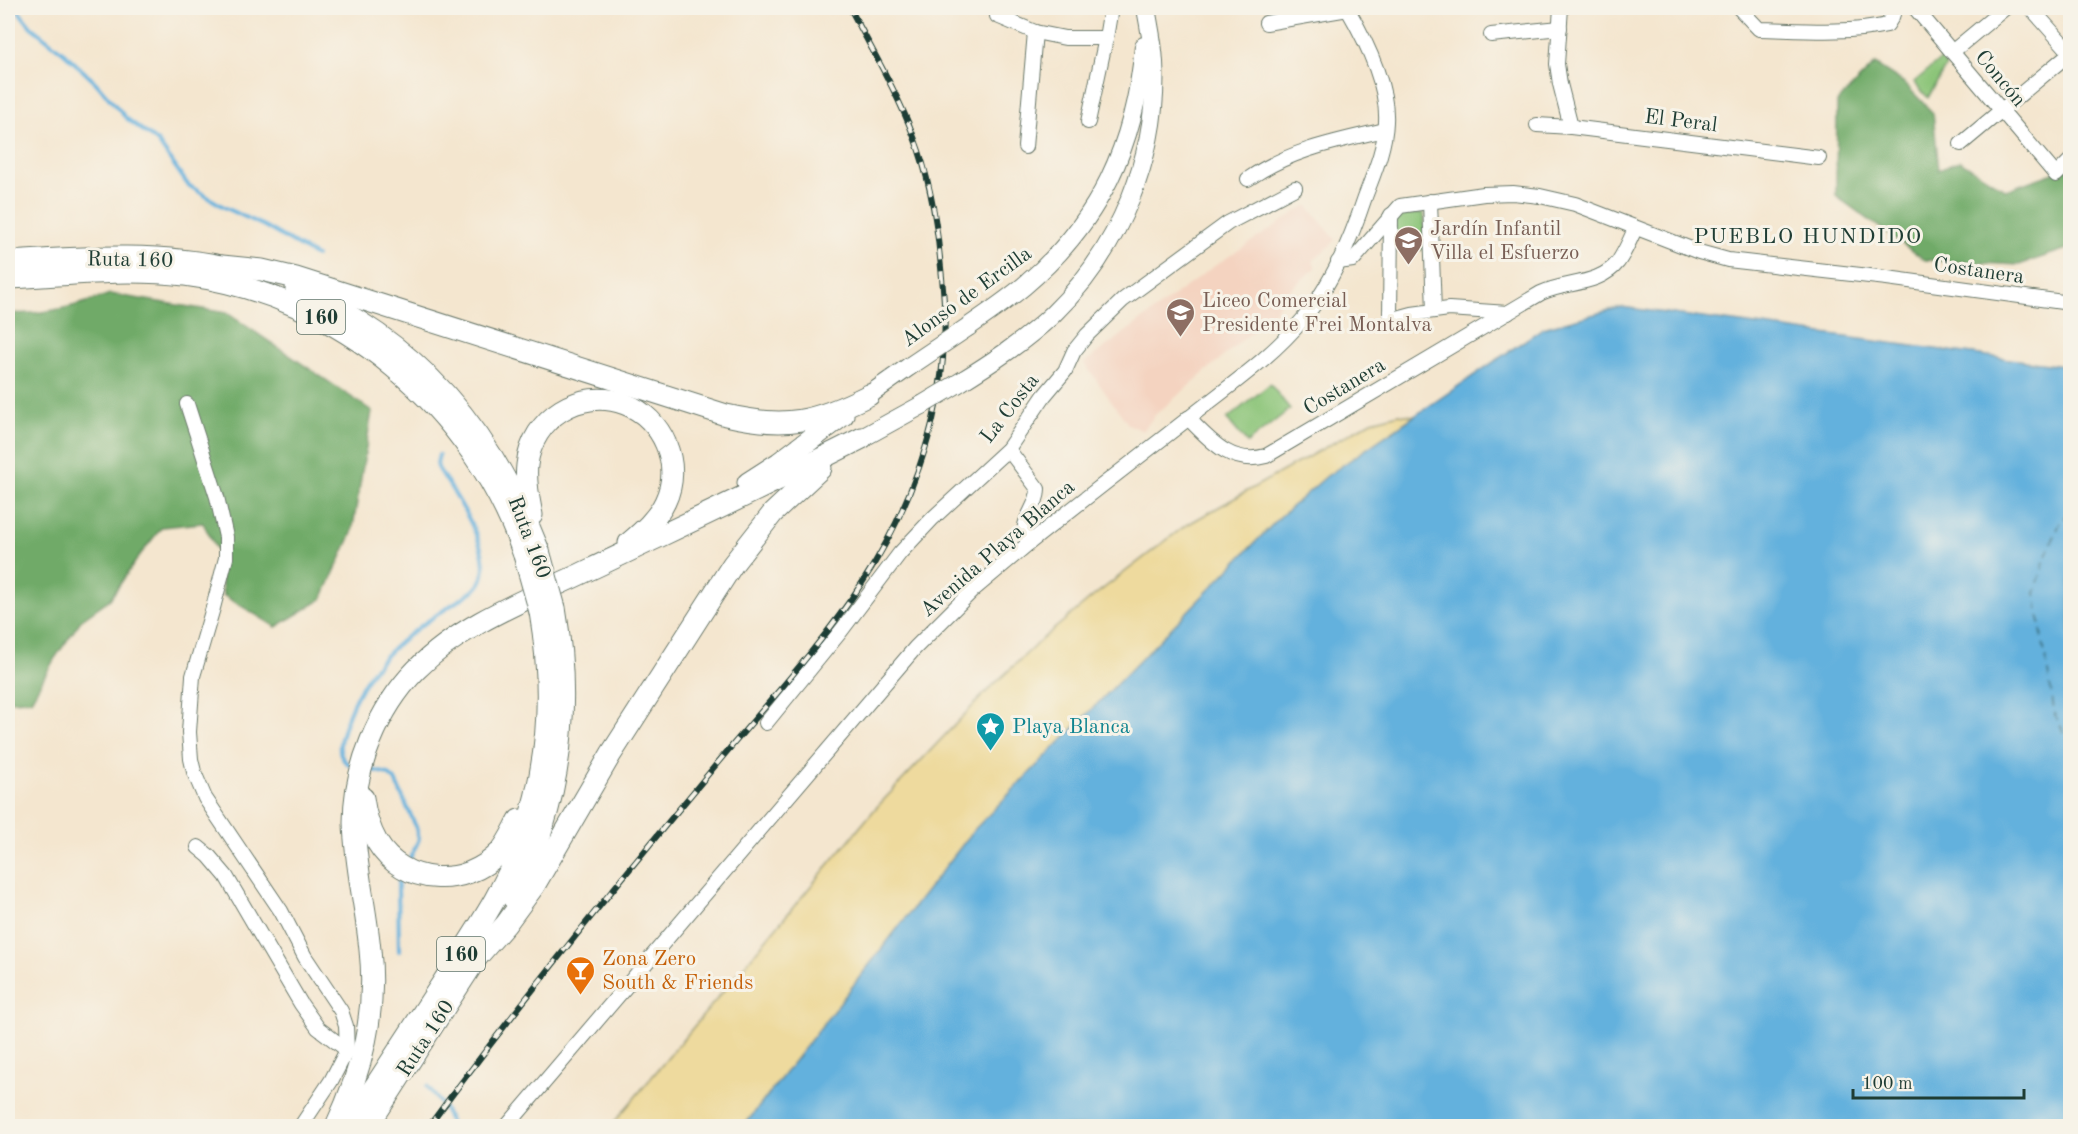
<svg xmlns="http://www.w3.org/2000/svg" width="2078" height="1134" viewBox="0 0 2078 1134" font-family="'Old Standard TT',serif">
<rect width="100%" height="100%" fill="#f7f3e8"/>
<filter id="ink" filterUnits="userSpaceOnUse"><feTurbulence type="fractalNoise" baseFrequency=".0167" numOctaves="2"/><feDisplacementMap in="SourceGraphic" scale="12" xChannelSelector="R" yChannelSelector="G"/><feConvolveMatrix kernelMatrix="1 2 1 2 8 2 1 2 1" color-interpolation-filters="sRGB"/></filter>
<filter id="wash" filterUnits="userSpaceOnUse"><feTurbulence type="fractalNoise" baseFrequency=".008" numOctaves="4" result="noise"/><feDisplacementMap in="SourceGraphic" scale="24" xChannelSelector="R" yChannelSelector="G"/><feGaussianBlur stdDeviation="1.35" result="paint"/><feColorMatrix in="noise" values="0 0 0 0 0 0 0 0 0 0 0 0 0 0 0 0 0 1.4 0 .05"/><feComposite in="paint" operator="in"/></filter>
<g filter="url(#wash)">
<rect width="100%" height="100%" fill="#f4e6cf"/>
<path fill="#f4d3c0" d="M1307 205 1336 240 1313 261 1316 268 1286 293 1274 313 1155 415 1143 431 1128 424 1084 363 1210 269Z"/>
<g fill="#8bc478" stroke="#558056" stroke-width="1.5">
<path d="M1941 59 1946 66 1928 98 1914 82Z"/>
<path d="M1424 213 1426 249 1395 251 1393 215Z"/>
<path d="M1270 384 1290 409 1247 443 1227 419Z"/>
</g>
<g fill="#70aa68" stroke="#48744e" stroke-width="1.5">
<path d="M1875 64 1903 82 1933 113 1939 170 1960 161 2006 190 2070 167V248L2019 265 1925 260 1836 196 1837 102Z"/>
<path d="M110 294 227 313 372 411 352 533 322 599 276 627 223 595 218 552 203 523 162 527 140 555 110 599 82 619 55 658 31 700 8 701V313C43 316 78 306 110 294Z"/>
</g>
<path fill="#eeda9e" stroke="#868c69" stroke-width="1.5" d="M1399 414 1414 416 1327 476 1281 516 974 830 744 1126H611L875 809 985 693 1042 639 1095 595 1185 526 1372 421Z"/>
<path fill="#63b1dd" stroke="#417788" stroke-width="1.5" d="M1621 307 2070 367V1126H744L974 830 1281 516 1327 476 1543 328Z"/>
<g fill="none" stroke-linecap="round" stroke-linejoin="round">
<g stroke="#63b1dd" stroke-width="4">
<path d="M16 8 31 27 64 53 96 83 126 118 158 142 188 185 224 207 264 226 316 256"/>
<path d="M355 766C340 763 338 751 341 738 361 659 411 632 473 591 478 586 482 582 483 575 490 546 454 492 438 468L437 463 439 455"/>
<path d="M368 769 388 774 395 780 416 827 419 839 409 861"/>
<path d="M399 951 398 884 401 876"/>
<path d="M427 1086 444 1108 452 1126"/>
</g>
<path stroke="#305a5e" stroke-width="1.5" stroke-dasharray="8 6" stroke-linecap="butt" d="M2070 513 2061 521 2046 556 2035 593 2055 715 2070 744"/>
</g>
</g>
<g filter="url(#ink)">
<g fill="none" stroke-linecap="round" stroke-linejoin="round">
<defs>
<g id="minor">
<path d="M1561 8 1557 64 1560 84 1571 127"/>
<path d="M1739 8 1759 29C1802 30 1846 34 1887 25L1892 17 1895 8"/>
<path d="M1915 8 2056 175 2070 161"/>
<path d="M2031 8 2070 52"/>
<path d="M997 16 1035 32 1065 38H1106"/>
<path d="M1266 23 1348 9"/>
<path d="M1491 35 1560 28"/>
<path d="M1952 52 2005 8"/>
<path d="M1088 122 1106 38 1111 8"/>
<path d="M1537 125 1571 127 1819 158"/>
<path d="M1961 144 2070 53"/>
<path d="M1025 147 1035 32"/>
<path d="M1248 179C1290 150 1337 141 1385 130"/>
<path d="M1430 201 1434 311"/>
<path d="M1391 215 1390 320 1412 314 1449 309 1508 313"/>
<path d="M1338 262 1353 260 1400 206 1484 194 1513 193 1540 196 1575 204 1699 252 1728 260 1887 278 2070 303"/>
<path d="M187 404 217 497 226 537V558L213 608 193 676 189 732 191 759 194 772 205 798 281 911 305 957 341 1011 346 1026 347 1050 331 1081 301 1126"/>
<path d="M1188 418C1210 440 1231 466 1266 456L1541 293C1566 281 1599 286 1618 262 1625 252 1630 240 1635 229"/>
<path d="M1008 449 1038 489C1038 510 1015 523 1029 543"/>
<path d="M766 723 841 631 900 553 933 518 1008 449 1044 396 1065 371 1074 351 1087 335 1123 300 1228 223 1295 188"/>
<path d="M198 847 209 856 226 876 301 1004 318 1028 347 1050"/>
<path d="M507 1126 915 648 972 591 1029 543C1084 499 1139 457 1194 414 1232 384 1273 356 1304 318 1332 284 1351 239 1365 197 1374 173 1385 148 1386 122 1388 86 1365 39 1347 8"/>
</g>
<g id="major">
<path d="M968 327C987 314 1006 301 1024 286 1100 222 1135 145 1144 46"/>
<path d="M957 384C991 363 1025 341 1053 314 1120 249 1159 154 1154 62 1153 43 1149 26 1146 8"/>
<path d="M869 395 910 366"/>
<path d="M862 438 922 405"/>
</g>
<g id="highway">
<path d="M8 262C84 257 160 251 235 269"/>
<path d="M222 266 262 270 296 278 726 415C786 429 815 422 869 395"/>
<path d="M8 278C66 275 126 268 185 275 341 295 473 408 524 555"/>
<path d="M296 289C417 340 492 431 539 551"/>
<path d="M748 483 779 463 843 415"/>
<path d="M532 515C529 499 525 482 527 465 532 418 580 387 625 404 663 418 683 465 665 502 657 519 643 531 629 543"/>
<path d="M363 798C365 813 369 828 377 842 403 886 465 889 500 852 508 843 513 831 519 820"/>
<path d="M513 898C561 807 572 708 555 608"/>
<path d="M478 956 506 924 534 886 611 754 733 564 773 513 821 468"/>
<path d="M336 1126C362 1070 377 1013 370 950 366 907 355 865 354 822 354 768 378 709 416 670 463 622 531 598 591 569 681 526 772 484 862 438"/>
<path d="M349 1126C380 1078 412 1030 443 982 473 935 506 889 524 836 549 763 553 687 540 612"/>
<path d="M368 1126 485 945"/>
</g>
</defs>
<use href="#minor" stroke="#6a786a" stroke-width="16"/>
<use href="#major" stroke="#6a786a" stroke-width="20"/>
<use href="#highway" stroke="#6a786a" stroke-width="23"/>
<use href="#minor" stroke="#fff" stroke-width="14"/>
<use href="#major" stroke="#fff" stroke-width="18"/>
<use href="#highway" stroke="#fff" stroke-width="21"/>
<defs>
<path id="rail" d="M429 1126C518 1005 613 888 710 772 761 710 818 650 862 583 908 513 940 427 944 343 946 315 943 286 940 258 936 216 929 176 914 137 897 92 872 50 850 8"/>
</defs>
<use href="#rail" stroke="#1f3d34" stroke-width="6"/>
<use href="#rail" stroke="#f7f3e8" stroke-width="4" stroke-dasharray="11" stroke-linecap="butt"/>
<defs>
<g id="major-bridge">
<path d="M910 366 968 327"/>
<path d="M922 405 957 384"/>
</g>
<g id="highway-bridge">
<path d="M539 551 555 608"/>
<path d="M524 555 540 612"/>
</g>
</defs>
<use href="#major-bridge" stroke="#6a786a" stroke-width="20" stroke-linecap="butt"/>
<use href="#highway-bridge" stroke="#6a786a" stroke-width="23" stroke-linecap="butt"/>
<use href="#major-bridge" stroke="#fff" stroke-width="18"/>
<use href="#highway-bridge" stroke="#fff" stroke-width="21"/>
</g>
</g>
<defs>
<symbol id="school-pin" viewBox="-11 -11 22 30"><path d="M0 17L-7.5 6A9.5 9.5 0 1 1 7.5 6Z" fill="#8d6e63" stroke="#f7f3e8"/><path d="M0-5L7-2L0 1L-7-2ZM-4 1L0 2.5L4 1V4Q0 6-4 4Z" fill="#fff"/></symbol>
<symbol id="sight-pin" viewBox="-11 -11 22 30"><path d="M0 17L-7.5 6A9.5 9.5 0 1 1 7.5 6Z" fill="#0f9aa8" stroke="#f7f3e8"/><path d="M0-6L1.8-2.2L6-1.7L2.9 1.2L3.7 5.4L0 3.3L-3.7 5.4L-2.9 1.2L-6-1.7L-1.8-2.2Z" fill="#fff"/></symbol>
<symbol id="bar-pin" viewBox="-11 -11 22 30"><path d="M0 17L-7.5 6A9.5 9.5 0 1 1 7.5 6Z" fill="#e8710a" stroke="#f7f3e8"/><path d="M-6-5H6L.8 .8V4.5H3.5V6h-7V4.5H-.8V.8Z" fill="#fff"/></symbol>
</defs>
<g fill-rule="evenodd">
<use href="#school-pin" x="1392" y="224" width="33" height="45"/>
<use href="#school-pin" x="1164" y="296" width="33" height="45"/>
<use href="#sight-pin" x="974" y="710" width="33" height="45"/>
<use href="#bar-pin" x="564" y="954" width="33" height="45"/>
</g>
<g text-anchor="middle" stroke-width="6" stroke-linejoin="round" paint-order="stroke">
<g fill="#f7f3e8" stroke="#60746a" stroke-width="1.5">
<rect x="297" y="300" width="48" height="34" rx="4.5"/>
<rect x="437" y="937" width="48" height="34" rx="4.5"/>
</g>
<g font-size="20" font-weight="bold" fill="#1f3d34">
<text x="321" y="324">160</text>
<text x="461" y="961">160</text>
</g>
<g font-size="21" fill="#1f3d34" stroke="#f7f3e8">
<text transform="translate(2001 78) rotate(50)" y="7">Concón</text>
<text transform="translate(1681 120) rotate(7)" y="7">El Peral</text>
<text transform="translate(130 259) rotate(1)" y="7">Ruta 160</text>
<text transform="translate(1979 270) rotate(8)" y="7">Costanera</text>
<text transform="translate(966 296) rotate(-36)" y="7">Alonso de Ercilla</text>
<text transform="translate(1344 386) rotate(-31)" y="7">Costanera</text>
<text transform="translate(1009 408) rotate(-52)" y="7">La Costa</text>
<text transform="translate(530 537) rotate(69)" y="7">Ruta 160</text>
<text transform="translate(997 548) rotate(-41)" y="7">Avenida Playa Blanca</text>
<text transform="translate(425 1038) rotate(-57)" y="7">Ruta 160</text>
</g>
<g font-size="21" fill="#785e54" stroke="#f7f3e8" text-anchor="start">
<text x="1430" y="235">Jardín Infantil<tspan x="1430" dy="24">Villa el Esfuerzo</tspan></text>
<text x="1202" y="307">Liceo Comercial<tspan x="1202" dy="24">Presidente Frei Montalva</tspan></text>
</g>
<g font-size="21" fill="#0d838f" stroke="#f7f3e8" text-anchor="start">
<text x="1012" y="733">Playa Blanca</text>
</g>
<g font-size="21" fill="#c56008" stroke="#f7f3e8" text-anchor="start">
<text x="602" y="965">Zona Zero<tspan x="602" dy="24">South &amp; Friends</tspan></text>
</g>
<g font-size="22" letter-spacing="1.5" fill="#1f3d34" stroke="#f7f3e8">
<text x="1808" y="243">PUEBLO HUNDIDO</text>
</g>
</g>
<rect width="2078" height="1134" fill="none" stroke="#f7f3e8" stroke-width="30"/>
<path d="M1853 1089v9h171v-9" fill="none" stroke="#1f3d34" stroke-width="3"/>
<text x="1862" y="1089" font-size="18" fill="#1f3d34" stroke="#f7f3e8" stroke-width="4.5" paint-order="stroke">100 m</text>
</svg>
